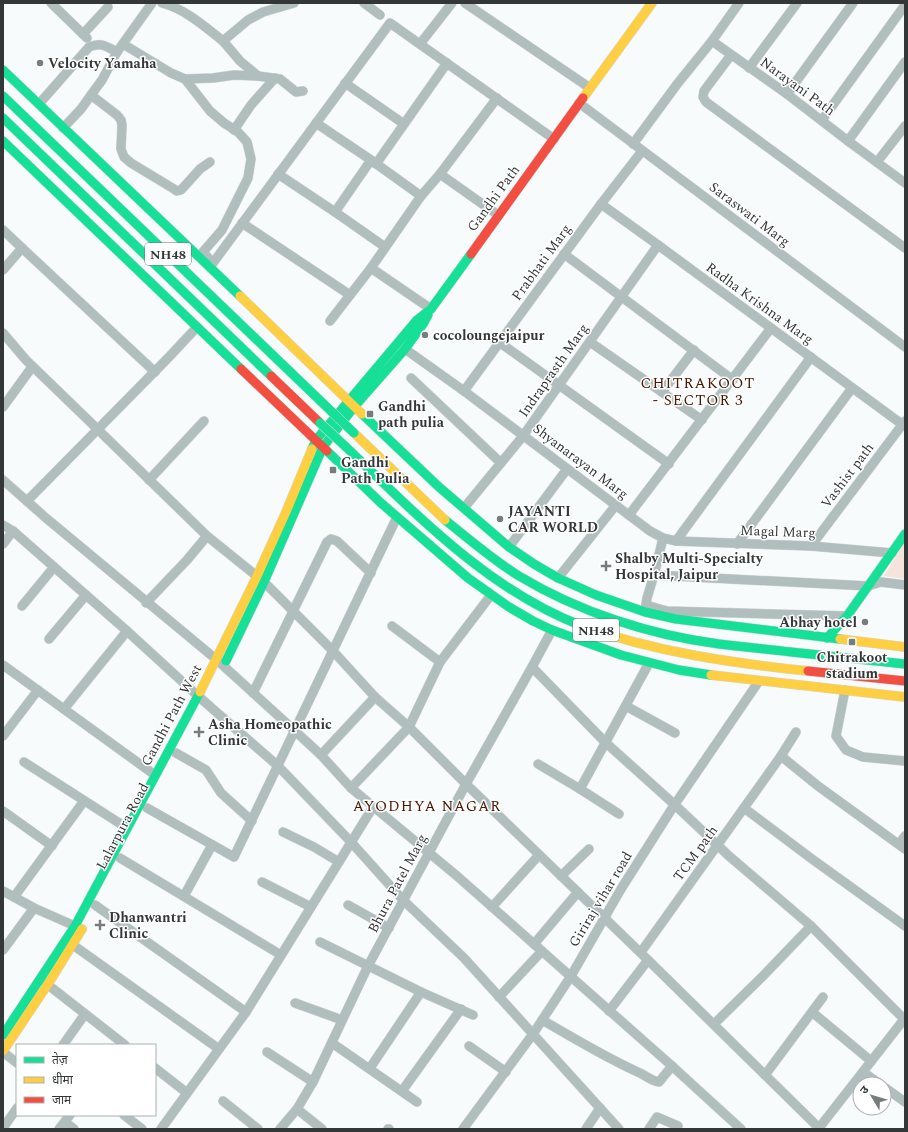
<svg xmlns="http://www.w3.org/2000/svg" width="908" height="1132" viewBox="0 0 908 1132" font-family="Spectral,'Noto Sans Devanagari',serif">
<rect width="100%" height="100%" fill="#f7fbfb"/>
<path fill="#f6e3db" d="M905 541V579L884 576Z"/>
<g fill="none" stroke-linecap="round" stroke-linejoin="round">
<defs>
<g id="street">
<path d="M51 3 87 38"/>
<path d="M162 3C185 9 204 26 223 41L248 20 263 12 294 3"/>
<path d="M364 3 380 15"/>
<path d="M465 3 590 88"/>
<path d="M83 34 108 7"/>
<path d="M223 41 240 61 258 76"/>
<path d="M712 41 787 94 848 141 905 183"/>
<path d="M123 44 171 73 185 79 210 111 224 123 238 132 247 142 251 159 248 178 222 230 203 252 211 261"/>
<path d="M420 44 452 3"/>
<path d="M731 55 704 91 703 97 706 102 905 248"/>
<path d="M749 68 797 3"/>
<path d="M185 79 213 78 234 75 258 76 280 79 296 92 303 91"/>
<path d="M345 83 404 124"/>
<path d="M787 94 853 3"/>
<path d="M91 95 117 115 121 120 122 125 121 149 124 157 131 163 174 189 177 191 181 190 200 169 210 162"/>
<path d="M579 103 905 347"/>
<path d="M39 104 89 47C101 42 106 46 117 52"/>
<path d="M822 120 905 5"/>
<path d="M316 123 371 160 421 196"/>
<path d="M63 128 81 109 91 95 102 80 117 52 152 3"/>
<path d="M234 130 251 105 275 78"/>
<path d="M848 141 905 62"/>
<path d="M633 144 678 83 712 41 739 3"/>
<path d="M877 162 905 126"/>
<path d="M376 164 447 63"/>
<path d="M278 174 335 212 385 247"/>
<path d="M440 174 498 215"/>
<path d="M601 204 658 245 903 425"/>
<path d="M335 212 371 160"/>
<path d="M242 223 350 295"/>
<path d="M3 230 22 248"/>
<path d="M564 254 733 380"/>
<path d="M210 267 390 23 554 139"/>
<path d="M371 268 431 309"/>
<path d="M3 270 22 248 155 372"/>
<path d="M330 321 371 268 421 196 440 174 497 98"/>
<path d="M3 333 26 360 85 417 207 536 264 582 333 651 375 697 409 727 466 784 648 960 820 1129"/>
<path d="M499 342 669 464"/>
<path d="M590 342 702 420"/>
<path d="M405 349 464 391 650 531 663 538 676 541 811 546 892 553"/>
<path d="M411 378 501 463"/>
<path d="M464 391 601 204 642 151"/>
<path d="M662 392 694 350"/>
<path d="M3 407 32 367"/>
<path d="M3 480 46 518 217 660 295 731 321 755 351 788 457 876 672 1066 741 1129"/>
<path d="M149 480 204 421"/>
<path d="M27 501 169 357 197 327"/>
<path d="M464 508 523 436 658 245"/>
<path d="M629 515 771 328"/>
<path d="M3 525 13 531 127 631 198 696 278 766 351 842 403 900 464 958 619 1129"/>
<path d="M676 541 811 357"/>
<path d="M3 544 13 531"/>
<path d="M737 544 852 388"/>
<path d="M811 546 905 421"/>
<path d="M509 547 567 469"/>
<path d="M654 575 868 586 881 582 905 585"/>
<path d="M558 578 616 505"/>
<path d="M146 603 187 560 207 536"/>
<path d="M646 605 667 611 847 616"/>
<path d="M22 606 54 567"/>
<path d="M645 611 647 598 654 575 663 538"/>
<path d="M392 626 440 662"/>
<path d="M49 639 86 595"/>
<path d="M3 665 155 775"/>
<path d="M532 667 605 742 675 805 729 856 811 926 905 1020"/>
<path d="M845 690 836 736 846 750 863 757 905 761"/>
<path d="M253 693 327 542 331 539 337 541 371 573"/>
<path d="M626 706 675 733"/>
<path d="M64 709 127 631"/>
<path d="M3 736 38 690"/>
<path d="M176 753 206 770 221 793 252 821"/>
<path d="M321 755 375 697"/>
<path d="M781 756 796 732"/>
<path d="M24 762 127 828"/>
<path d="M538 764 580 789 619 814"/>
<path d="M351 788 409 727 440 662 491 595"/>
<path d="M580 789 649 663"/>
<path d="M147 808 234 857 397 517"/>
<path d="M744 808 812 859 905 926"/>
<path d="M3 811 52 846"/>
<path d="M283 832 314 847 339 862"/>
<path d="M899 844 905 836"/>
<path d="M120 858 281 955"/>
<path d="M561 876 589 849"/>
<path d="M262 882 311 907"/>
<path d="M3 891 34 908 75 926 80 929"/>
<path d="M184 896 212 845"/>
<path d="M14 897 84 801"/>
<path d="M95 905 246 1012"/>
<path d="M348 905 389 928"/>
<path d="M492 907 539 855"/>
<path d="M320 942 421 992 473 1015"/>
<path d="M534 944 578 892"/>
<path d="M73 945 219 1049"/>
<path d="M3 950 34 908"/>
<path d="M641 952 781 756 818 786 905 849"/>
<path d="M43 981 125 1045"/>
<path d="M499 997 542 951"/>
<path d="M295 1003 342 1020"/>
<path d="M609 1011 648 960"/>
<path d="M812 1012 871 1061"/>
<path d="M542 1020C574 1038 606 1058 640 1073 646 1076 652 1081 659 1082L672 1066"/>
<path d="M714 1024 764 975 811 926"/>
<path d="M332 1043 417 1102"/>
<path d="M63 1045 85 1014"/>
<path d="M469 1046 506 1072"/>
<path d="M3 1052 17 1063"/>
<path d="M267 1052 313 1082"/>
<path d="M155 1068 187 1093"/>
<path d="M370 1068 421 992"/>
<path d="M863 1072 880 1084"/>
<path d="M765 1075 823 997"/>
<path d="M884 1087 905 1102"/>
<path d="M402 1091 461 1009"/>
<path d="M223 1101 258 1129"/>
<path d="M297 1109 322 1129"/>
<path d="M124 1115 142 1129"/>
<path d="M65 1122 74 1129"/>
<path d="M3 1128 17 1108"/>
<path d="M819 1128 905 1018"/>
<path d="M59 1129 70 1115"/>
<path d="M161 1129 246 1012 373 807"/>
<path d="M280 1129 297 1109 313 1082 368 966 466 784 532 667 552 630"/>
<path d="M388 1129H389"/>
<path d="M463 1129 533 1034 571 976 621 889 673 807 759 681"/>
<path d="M586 1129 600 1108"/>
<path d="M649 1129 657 1117 678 1126"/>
</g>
<g id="fast">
<path d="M3 70 240 296"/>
<path d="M3 96 332 412"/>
<path d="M3 118 271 376"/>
<path d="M3 141 241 369"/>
<path d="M362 414 439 487 509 547 534 564 558 578 596 595 645 612 676 619 840 639"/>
<path d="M345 446C416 514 488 590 582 626"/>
<path d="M312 449 316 440 417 320 431 309 471 254"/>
<path d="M327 451 381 503 468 578 509 607 533 621 552 630 621 655 679 670 711 675"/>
<path d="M445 520C469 539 493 560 519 576 579 612 650 635 719 644 743 647 767 649 791 652 829 656 867 660 905 664"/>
<path d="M827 638 847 616 905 534"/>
<path d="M226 661 264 582 323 447 354 407 405 349 423 324 428 315"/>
<path d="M3 1035 75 926 200 692"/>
</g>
<g id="slow">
<path d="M583 98 652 3"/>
<path d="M240 296 362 414"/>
<path d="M354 433 445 520"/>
<path d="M582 626C655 652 732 663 808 671"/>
<path d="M840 639 905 647"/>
<path d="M711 675 905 697"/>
<path d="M200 692 257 576 286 512 312 449"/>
<path d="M3 1051 48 984 82 929"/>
</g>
<g id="jam">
<path d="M471 254 583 98"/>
<path d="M241 369 327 451"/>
<path d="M271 376 320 423"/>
<path d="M808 671 905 681"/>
</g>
</defs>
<use href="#street" stroke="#d5d7d7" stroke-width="10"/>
<use href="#fast" stroke="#d5d7d7" stroke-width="10"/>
<use href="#slow" stroke="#d5d7d7" stroke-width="10"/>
<use href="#jam" stroke="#d5d7d7" stroke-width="10"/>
<use href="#street" stroke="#b0bfbd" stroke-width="9"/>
<use href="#fast" stroke="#16e098" stroke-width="9"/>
<use href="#slow" stroke="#ffcf43" stroke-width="9"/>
<use href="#jam" stroke="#f24e42" stroke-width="9"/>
<defs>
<g id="fast-bridge">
<path d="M332 412 354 433"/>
<path d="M320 423 345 446"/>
</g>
</defs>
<use href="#fast-bridge" stroke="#d5d7d7" stroke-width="10" stroke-linecap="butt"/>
<use href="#fast-bridge" stroke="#16e098" stroke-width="9"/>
</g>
<g fill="#787c7c" stroke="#fff" stroke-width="1.5">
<circle cx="40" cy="63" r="4"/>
<circle cx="425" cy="335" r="4"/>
<rect x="366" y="410" width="8" height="8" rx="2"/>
<rect x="329" y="466" width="8" height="8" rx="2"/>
<circle cx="500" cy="519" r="4"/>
<path d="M604 560h4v4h4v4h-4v4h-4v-4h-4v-4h4z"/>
<circle cx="865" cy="622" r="4"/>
<rect x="848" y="638" width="8" height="8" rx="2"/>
<path d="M197 726h4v4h4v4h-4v4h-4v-4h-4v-4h4z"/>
<path d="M98 919h4v4h4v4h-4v4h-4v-4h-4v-4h4z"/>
</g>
<g text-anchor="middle" stroke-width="3" stroke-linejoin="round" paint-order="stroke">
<g fill="#fff" stroke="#717373" stroke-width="1">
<rect x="145" y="243" width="46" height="22" rx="3"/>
<rect x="573" y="619" width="46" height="22" rx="3"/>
</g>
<g font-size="13" font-weight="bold" fill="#343737">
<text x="168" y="259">NH48</text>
<text x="596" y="635">NH48</text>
</g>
<g font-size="14" font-weight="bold" fill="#343737" stroke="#fff" text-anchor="start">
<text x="48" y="68">Velocity Yamaha</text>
<text x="433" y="340">cocoloungejaipur</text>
<text x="378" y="411">Gandhi<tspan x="378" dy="16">path pulia</tspan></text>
<text x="341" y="467">Gandhi<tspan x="341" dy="16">Path Pulia</tspan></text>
<text x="508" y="516">JAYANTI<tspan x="508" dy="16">CAR WORLD</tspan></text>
<text x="615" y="563">Shalby Multi-Specialty<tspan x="615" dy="16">Hospital, Jaipur</tspan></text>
<text x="857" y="627" text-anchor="end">Abhay hotel</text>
<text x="852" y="662" text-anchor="middle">Chitrakoot<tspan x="852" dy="16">stadium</tspan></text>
<text x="208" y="729">Asha Homeopathic<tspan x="208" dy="16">Clinic</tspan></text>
<text x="109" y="922">Dhanwantri<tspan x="109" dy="16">Clinic</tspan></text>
</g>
<g font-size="14" fill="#343737" stroke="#fff">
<text transform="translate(798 86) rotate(36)" y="5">Narayani Path</text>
<text transform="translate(493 198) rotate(-54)" y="5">Gandhi Path</text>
<text transform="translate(750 214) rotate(37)" y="5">Saraswati Marg</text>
<text transform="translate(541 262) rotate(-54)" y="5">Prabhati Marg</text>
<text transform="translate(760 303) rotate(36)" y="5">Radha Krishna Marg</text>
<text transform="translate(553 370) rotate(-55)" y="5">Indraprasth Marg</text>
<text transform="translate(581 461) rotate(37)" y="5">Shyanarayan Marg</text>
<text transform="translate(847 475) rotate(-53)" y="5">Vashist path</text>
<text transform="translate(778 531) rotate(2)" y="5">Magal Marg</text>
<text transform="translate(171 715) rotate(-62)" y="5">Gandhi Path West</text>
<text transform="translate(122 826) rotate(-62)" y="5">Lalarpura Road</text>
<text transform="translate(695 853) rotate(-54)" y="5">TCM path</text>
<text transform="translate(397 883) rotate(-62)" y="5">Bhura Patel Marg</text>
<text transform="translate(600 899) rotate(-59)" y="5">Giriraj vihar road</text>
</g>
<g font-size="15" letter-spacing="1" fill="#491904" stroke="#fff">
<text x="698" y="388">CHITRAKOOT<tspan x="698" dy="17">- SECTOR 3</tspan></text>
<text x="427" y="811">AYODHYA NAGAR</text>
</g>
</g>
<rect width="908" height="1132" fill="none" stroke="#343737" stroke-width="8"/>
<rect x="16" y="1044" width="140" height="72" fill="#ffffff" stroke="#aeafaf"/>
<rect x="24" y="1057" width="20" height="6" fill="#16e098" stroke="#aeafaf"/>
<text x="52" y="1064" font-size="12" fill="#343737">तेज़</text>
<rect x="24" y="1077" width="20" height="6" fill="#ffcf43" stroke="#aeafaf"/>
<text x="52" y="1084" font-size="12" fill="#343737">धीमा</text>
<rect x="24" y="1097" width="20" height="6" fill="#f24e42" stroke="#aeafaf"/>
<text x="52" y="1104" font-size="12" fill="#343737">जाम</text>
<g transform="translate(872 1096) rotate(308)"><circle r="19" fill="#ffffff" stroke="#aeafaf"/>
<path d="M0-3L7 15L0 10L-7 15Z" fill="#787c7c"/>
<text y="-6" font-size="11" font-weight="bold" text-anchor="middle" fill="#343737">उ</text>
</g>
</svg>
